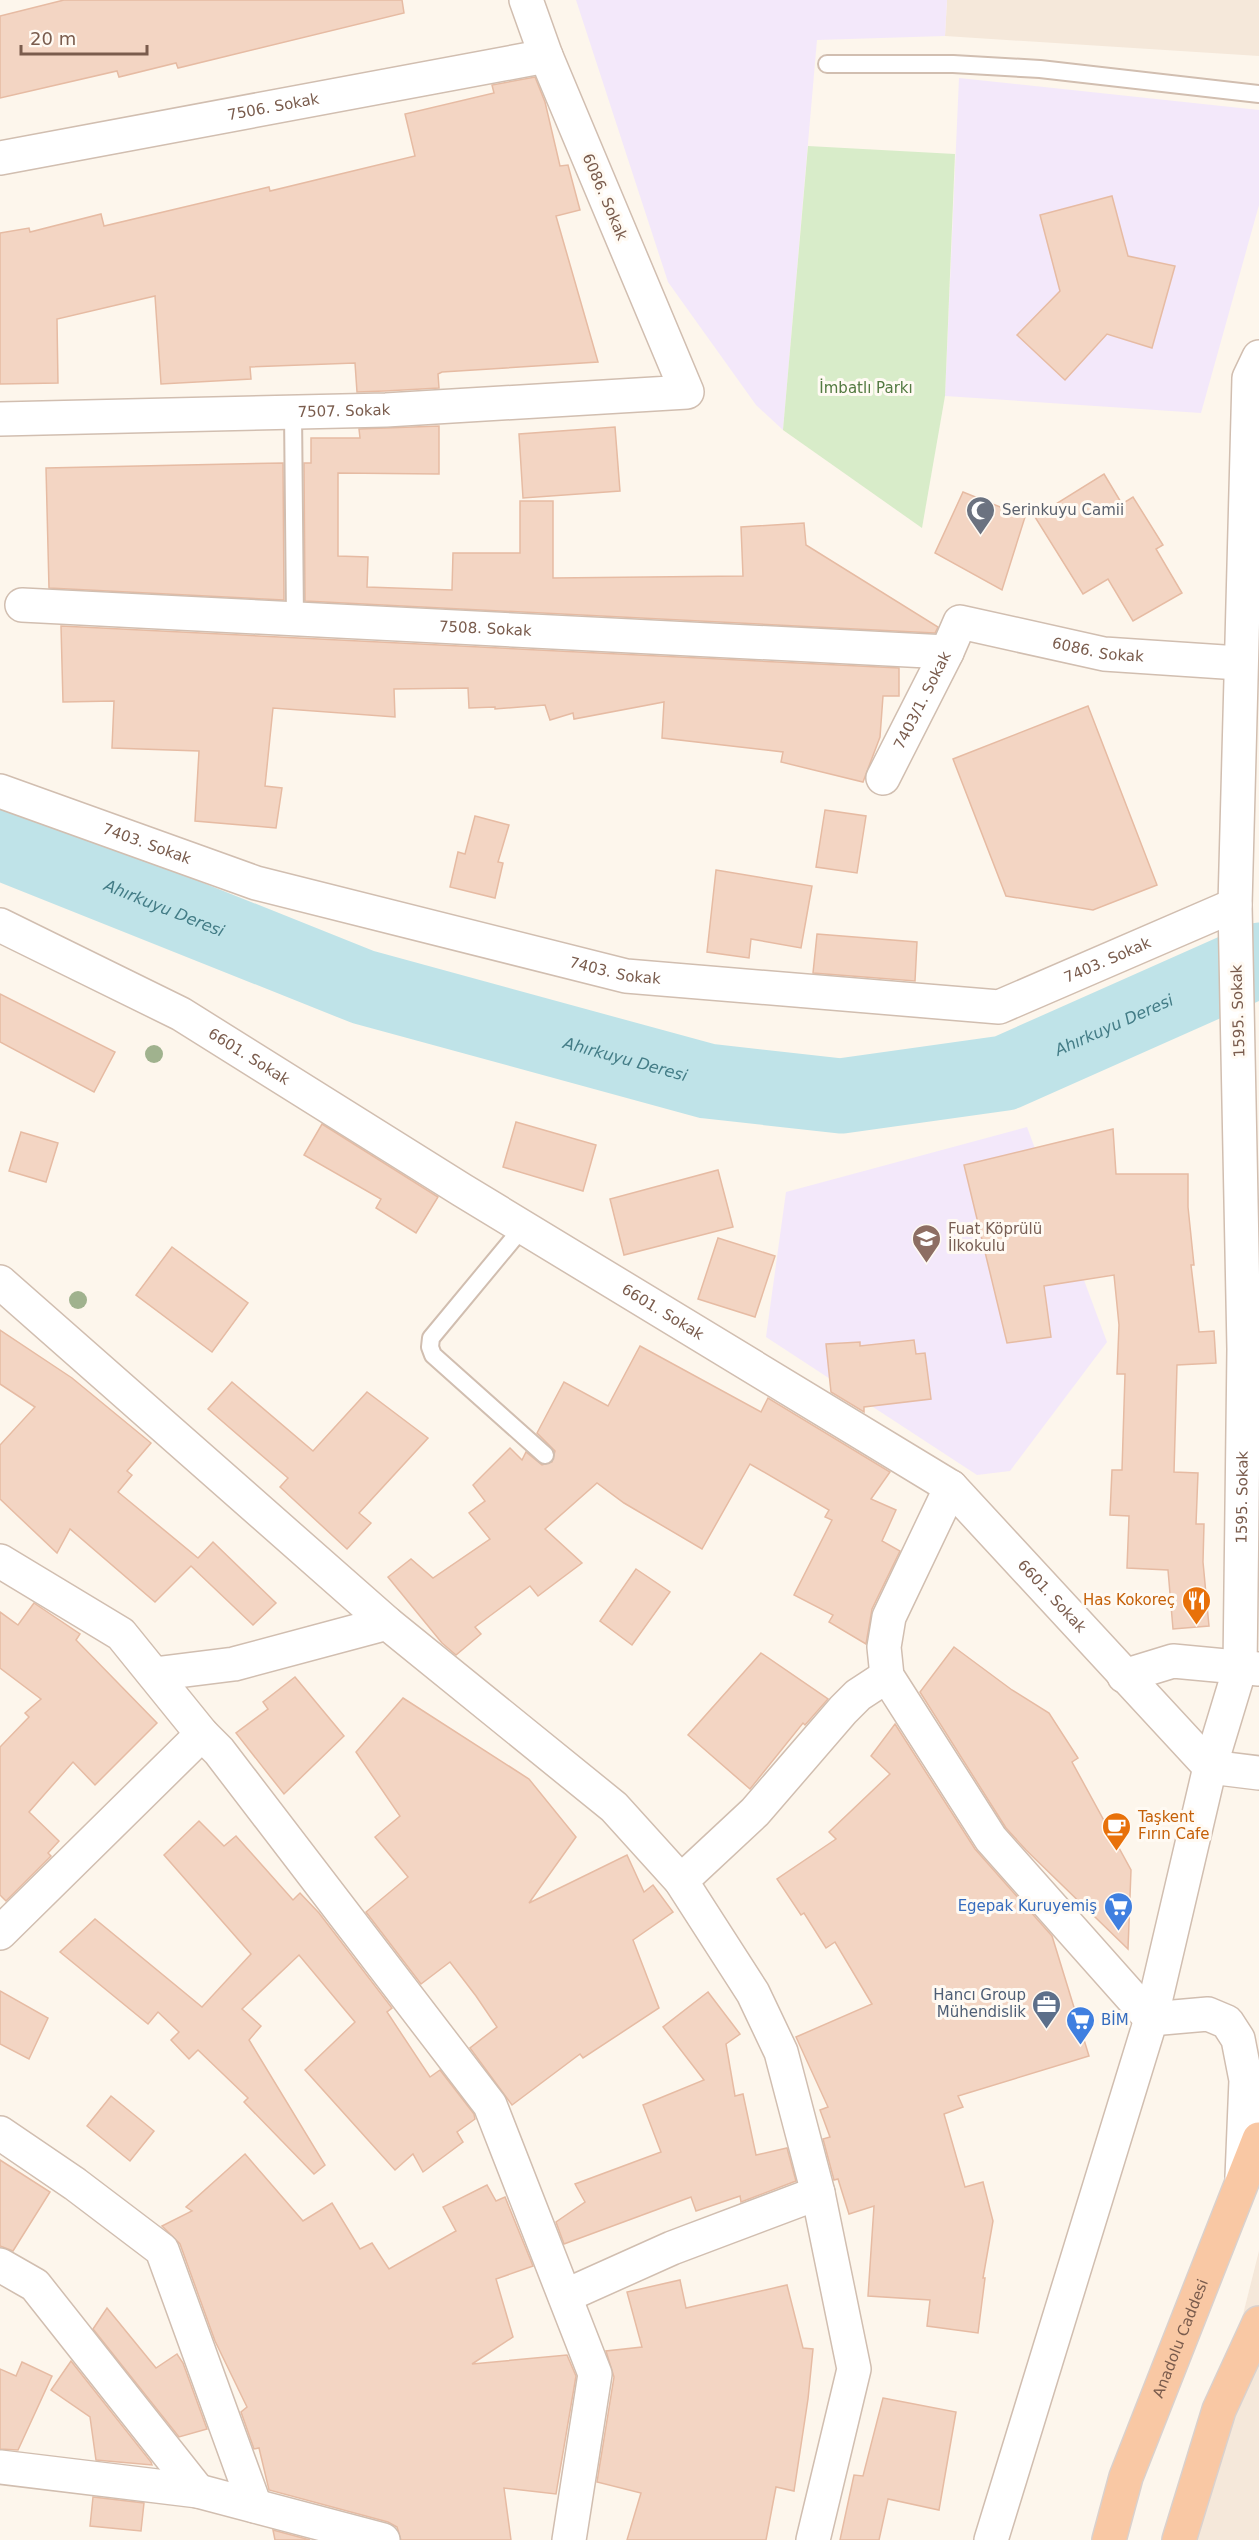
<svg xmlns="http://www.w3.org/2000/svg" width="1259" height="2540" viewBox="0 0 1259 2540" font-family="'DejaVu Sans',sans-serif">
<rect width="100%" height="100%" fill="#fdf6ec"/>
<g fill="#f5e8da">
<path d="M947 0H1259V56L945 36Z"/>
<path d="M1259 2251V2540H1186L1219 2410Z"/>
</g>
<g fill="#f3e8fa">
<path d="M576 0H947L945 36 817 40 783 430 756 405 668 282Z"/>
<path d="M959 78 1259 110V205L1201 413 945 396Z"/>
<path d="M1027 1127 1107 1342 1010 1471 977 1475 766 1337 786 1192Z"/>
</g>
<path fill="#d8ecc9" d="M808 146 955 154 945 396 922 528 783 430Z"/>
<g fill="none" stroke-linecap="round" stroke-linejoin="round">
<path stroke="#bfe3e8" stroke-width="75" id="s1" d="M0 842 363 987 707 1081 841 1096 1005 1073 1259 960"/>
</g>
<g fill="#f3d5c3" stroke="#e6bba3" stroke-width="1.5">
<path d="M64 0H402L404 13 178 68 176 63 119 77 117 71 0 98V16Z"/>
<path d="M535 77 545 102 560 166 568 165 580 210 556 216 598 362 442 372 438 374 439 388 385 391 357 392 355 363 250 367 251 379 161 384 155 296 57 319 58 383 0 384V233L29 228 30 232 101 214 104 226 269 187 270 191 415 156 405 114 494 93 492 85Z"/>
<path d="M1112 196 1128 256 1175 266 1152 348 1107 334 1065 380 1017 335 1060 291 1040 215Z"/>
<path d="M439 426V474L338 473V556L368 557 367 587 452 590 453 553H520V501H553V578L743 576 741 527 804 523 806 545 938 627 935 633 305 601 304 463H311V438H360L359 429Z"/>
<path d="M615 427 620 491 523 498 519 434Z"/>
<path d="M283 463 284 600 49 588 46 468Z"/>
<path d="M1104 474 1122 504 1133 497 1163 545 1156 549 1182 593 1133 621 1108 579 1083 594 1035 517Z"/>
<path d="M963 492 1025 517 1002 590 935 553Z"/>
<path d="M61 626 899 668V696H883L880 737 863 782 781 762 783 752 662 738 664 702 574 719 573 713 550 720 545 705 495 709V707L469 708 468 688 394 689 395 717 273 708 265 786 282 788 276 828 195 821 199 751 112 748 114 701 63 702Z"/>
<path d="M1088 706 1157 885 1093 910 1006 896 953 759Z"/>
<path d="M825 810 866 816 857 873 816 867Z"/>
<path d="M475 816 509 825 498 862 503 863 495 898 450 887 458 852 465 854Z"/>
<path d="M716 870 812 886 801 948 751 939 749 958 707 952Z"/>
<path d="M817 934 917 942 915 981 813 973Z"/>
<path d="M0 994 115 1052 94 1092 0 1042Z"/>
<path d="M516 1122 596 1145 583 1191 503 1167Z"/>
<path d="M322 1124 438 1197 416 1233 376 1208 381 1199 304 1155Z"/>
<path d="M1113 1129 1116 1174H1188V1207L1194 1265H1191L1199 1332 1214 1331 1216 1363 1177 1365 1174 1472 1198 1473 1196 1524H1204L1203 1562 1209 1626 1173 1629 1168 1570 1127 1568 1129 1516 1110 1515 1112 1470H1122L1125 1374H1117L1119 1325 1114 1275 1044 1286 1051 1337 1007 1343 964 1165Z"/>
<path d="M21 1132 58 1143 46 1182 9 1171Z"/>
<path d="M718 1170 733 1227 624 1255 610 1199Z"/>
<path d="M718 1238 775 1256 755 1317 698 1299Z"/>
<path d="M172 1247 248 1303 212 1352 136 1295Z"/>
<path d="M0 1330 72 1378 151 1443 127 1471 132 1475 118 1492 198 1558 213 1542 276 1603 253 1625 191 1566 155 1602 70 1529 57 1553 0 1499V1445L35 1407 0 1384Z"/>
<path d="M914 1340 916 1354 925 1353 931 1399 864 1407V1412L831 1392 826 1344 860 1342V1346Z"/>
<path d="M640 1346 761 1412 768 1398 890 1472 871 1499 896 1510 882 1541 900 1551 872 1609 866 1644 829 1622 833 1615 794 1595 832 1520 825 1517 829 1510 750 1464 702 1549 624 1503 597 1483 545 1529 582 1563 538 1596 530 1586 475 1627 481 1634 456 1655 442 1643 388 1577 411 1559 433 1578 490 1539 469 1513 485 1501 473 1485 510 1448 522 1460 526 1452 542 1465 552 1462 555 1451 537 1433 564 1382 608 1406Z"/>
<path d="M232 1382 313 1451 367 1392 428 1438 359 1513 371 1523 347 1549 280 1487 288 1478 208 1409Z"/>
<path d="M636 1569 670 1592 632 1645 600 1621Z"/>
<path d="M34 1603 80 1634 76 1640 157 1723 95 1785 73 1762 29 1812 59 1841 48 1853 51 1856 6 1901 0 1895V1747L29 1717 25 1713 41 1699 0 1668V1612L18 1625Z"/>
<path d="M954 1647 1012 1690 1049 1713 1078 1758 1072 1762 1131 1870 1128 1949 1026 1850 1006 1828 920 1692Z"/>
<path d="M761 1653 828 1699 805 1725 803 1723 750 1789 688 1735Z"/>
<path d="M295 1677 344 1736 284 1794 236 1733 268 1709 263 1702Z"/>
<path d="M403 1698 529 1779 576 1837 529 1903 627 1855 644 1892 653 1885 673 1912 633 1940 659 2008 583 2058 580 2054 512 2105 470 2048 497 2027 476 1996 450 1962 421 1984 366 1912 408 1877 375 1837 400 1816 356 1752Z"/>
<path d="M895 1724 975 1849 1052 1936 1089 2056 958 2096 963 2107 944 2114 965 2187 983 2182 993 2221 983 2278H985L978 2333 927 2326 930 2300 868 2296 874 2206 849 2214 838 2179 834 2180 823 2139 830 2137 820 2110 828 2107 796 2037 872 2004 835 1942 826 1948 804 1913 801 1915 777 1879 836 1839 829 1832 890 1774 871 1756Z"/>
<path d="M199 1821 224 1846 236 1836 293 1900 300 1893 319 1913 392 2008 387 2012 430 2077 440 2070 474 2114 475 2119 457 2132 463 2142 423 2172 413 2154 395 2170 305 2070 355 2022 299 1955 242 2009 261 2026 249 2040 325 2165 314 2174 244 2102 248 2098 198 2050 189 2059 171 2040 179 2032 158 2012 148 2024 60 1952 95 1919 202 2007 251 1954 164 1855Z"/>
<path d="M0 1991 48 2018 29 2059 0 2044Z"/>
<path d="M708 1992 740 2034 726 2044 735 2096 743 2094 756 2155 787 2148 796 2181 741 2202 740 2196 696 2211 691 2197 564 2244 556 2222 585 2202 575 2184 661 2152 643 2105 704 2080 663 2027Z"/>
<path d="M111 2096 154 2131 130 2161 87 2126Z"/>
<path d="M245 2154 303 2221 332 2203 360 2249 372 2243 389 2269 456 2231 443 2207 487 2185 496 2201 505 2197 533 2266 496 2279 513 2337 472 2364 567 2355 576 2376 556 2494 504 2488 511 2540H401L397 2527 388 2522 269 2490 259 2448 254 2449 241 2412 247 2407 215 2341 180 2244 162 2226 192 2211 186 2207Z"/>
<path d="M0 2160 50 2192 13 2251 0 2246Z"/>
<path d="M680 2280 686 2308 787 2285 803 2348 813 2349 808 2399 794 2491 776 2487 766 2540H627L641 2493 597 2482 614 2377 606 2351 642 2347 627 2292Z"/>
<path d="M107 2308 156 2368 177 2354 183 2363 207 2429 179 2437 93 2329Z"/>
<path d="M71 2361 151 2462 152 2465 96 2460 90 2417 51 2390Z"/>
<path d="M22 2362 52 2376 18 2450 0 2449V2369L16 2376Z"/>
<path d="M883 2398 956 2412 939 2510 888 2499 879 2540H840L854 2475 863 2476Z"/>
<path d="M93 2497 144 2503 141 2531 90 2526Z"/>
<path d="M273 2530 310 2540H275Z"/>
</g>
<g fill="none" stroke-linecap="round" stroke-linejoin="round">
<defs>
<g id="service">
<path d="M827 64H953L1040 69 1259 94"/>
<path d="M293 412 295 619"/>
<path d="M523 1227 431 1338 430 1347 433 1355 545 1455"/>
</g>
<g id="minor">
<path id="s2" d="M0 158 546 56"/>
<path id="s3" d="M0 419 386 410 687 392 546 56 526 0"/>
<path id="s4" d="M22 605 947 652"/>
<path id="s5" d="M883 778 947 652 960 622 1104 654 1239 663"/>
<path id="s6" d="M0 791 256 883 626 976 999 1007 1235 905"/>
<path id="s7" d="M0 925 181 1014 462 1190 951 1487 1210 1767 1259 1773"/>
<path d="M0 1282 387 1623 614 1807 681 1881 753 1993 781 2052 818 2193 854 2369 813 2540"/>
<path d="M951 1487 889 1617 884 1647 887 1676 991 1839 1151 2019 1208 2014 1227 2022 1238 2039 1246 2080 1242 2177"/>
<path d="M0 1561 121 1634 202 1734 219 1751 490 2105 595 2374 569 2540"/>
<path d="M154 1674 234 1664 387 1623"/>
<path d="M1124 1676 1173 1661 1259 1669"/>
<path d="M681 1881 755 1812 843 1710 858 1695 887 1676"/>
<path d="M0 1933 202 1734"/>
<path d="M0 2133 75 2184 162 2250 255 2506"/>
<path d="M0 2265 35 2285 198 2491"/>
<path d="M565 2296 672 2248 818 2193"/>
<path d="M0 2467 198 2491 383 2540"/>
<path id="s8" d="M991 2540 1151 2019 1210 1767 1240 1668 1244 1349 1235 905 1249 378 1259 357"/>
</g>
<g id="trunk">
<path id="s9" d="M1109 2540 1126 2477 1259 2139"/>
<path d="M1179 2540 1219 2410 1259 2323"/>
</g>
</defs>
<use href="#service" stroke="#d1beb0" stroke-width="20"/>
<use href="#minor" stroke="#d1beb0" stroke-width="36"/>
<use href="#trunk" stroke="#dad1cd" stroke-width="36"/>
<use href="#service" stroke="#fff" stroke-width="16"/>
<use href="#minor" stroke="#fff" stroke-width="33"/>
<use href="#trunk" stroke="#f9c8a4" stroke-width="33"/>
</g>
<g fill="#a0b28e">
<circle cx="154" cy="1054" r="9"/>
<circle cx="78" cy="1300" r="9"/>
</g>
<defs>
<symbol id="mosque-pin" viewBox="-11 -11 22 30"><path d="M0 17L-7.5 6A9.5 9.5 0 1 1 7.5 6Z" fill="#6b7280" stroke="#fffaf3"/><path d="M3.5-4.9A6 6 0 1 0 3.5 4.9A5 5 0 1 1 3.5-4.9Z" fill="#fff"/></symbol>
<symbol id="school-pin" viewBox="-11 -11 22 30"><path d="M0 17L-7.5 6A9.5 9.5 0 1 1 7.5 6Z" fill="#8d6e63" stroke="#fffaf3"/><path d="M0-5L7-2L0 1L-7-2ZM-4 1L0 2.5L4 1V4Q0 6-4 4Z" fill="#fff"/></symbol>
<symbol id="restaurant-pin" viewBox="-11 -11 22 30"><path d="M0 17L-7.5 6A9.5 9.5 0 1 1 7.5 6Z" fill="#e8710a" stroke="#fffaf3"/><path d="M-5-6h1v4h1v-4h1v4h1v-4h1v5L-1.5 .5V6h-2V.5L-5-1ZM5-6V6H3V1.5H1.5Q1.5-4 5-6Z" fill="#fff"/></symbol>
<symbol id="cafe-pin" viewBox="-11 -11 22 30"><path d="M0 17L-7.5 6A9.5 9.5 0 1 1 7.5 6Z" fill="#e8710a" stroke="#fffaf3"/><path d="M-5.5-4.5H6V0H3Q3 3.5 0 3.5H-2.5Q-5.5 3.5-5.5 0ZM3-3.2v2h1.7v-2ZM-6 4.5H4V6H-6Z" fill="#fff"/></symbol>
<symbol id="supermarket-pin" viewBox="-11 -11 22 30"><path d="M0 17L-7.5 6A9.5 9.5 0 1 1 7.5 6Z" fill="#3f7fe0" stroke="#fffaf3"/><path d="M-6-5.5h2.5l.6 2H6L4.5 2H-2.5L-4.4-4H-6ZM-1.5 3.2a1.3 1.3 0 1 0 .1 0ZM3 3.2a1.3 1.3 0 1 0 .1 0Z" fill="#fff"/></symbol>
<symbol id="office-pin" viewBox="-11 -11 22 30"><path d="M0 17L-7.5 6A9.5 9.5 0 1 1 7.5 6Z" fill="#5c6f8a" stroke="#fffaf3"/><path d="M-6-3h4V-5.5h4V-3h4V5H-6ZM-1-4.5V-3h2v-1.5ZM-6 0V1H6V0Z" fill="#fff"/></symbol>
</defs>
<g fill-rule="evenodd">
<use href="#mosque-pin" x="964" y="494" width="33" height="45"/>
<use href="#school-pin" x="910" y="1222" width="33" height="45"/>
<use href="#restaurant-pin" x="1180" y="1584" width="33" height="45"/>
<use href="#cafe-pin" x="1100" y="1810" width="33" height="45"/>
<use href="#supermarket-pin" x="1102" y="1890" width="33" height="45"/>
<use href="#office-pin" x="1030" y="1988" width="33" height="45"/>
<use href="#supermarket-pin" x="1064" y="2004" width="33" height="45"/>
</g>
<g text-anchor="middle" stroke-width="6" stroke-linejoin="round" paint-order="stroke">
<g font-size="15" fill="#7a5c4d" stroke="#fffaf3">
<text dy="5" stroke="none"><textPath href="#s2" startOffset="278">7506. Sokak</textPath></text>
<text transform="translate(605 197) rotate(67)" y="5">6086. Sokak</text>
<text dy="5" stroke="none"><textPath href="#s3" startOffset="344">7507. Sokak</textPath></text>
<text dy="5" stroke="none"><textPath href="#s4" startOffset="464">7508. Sokak</textPath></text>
<text dy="5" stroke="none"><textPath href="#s5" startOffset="315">6086. Sokak</textPath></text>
<text dy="5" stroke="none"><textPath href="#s5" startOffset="87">7403/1. Sokak</textPath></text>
<text dy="5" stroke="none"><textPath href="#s6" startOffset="156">7403. Sokak</textPath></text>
<text dy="5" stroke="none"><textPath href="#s6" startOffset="1146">7403. Sokak</textPath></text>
<text dy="5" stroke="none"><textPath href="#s6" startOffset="642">7403. Sokak</textPath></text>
<text transform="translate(1238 1011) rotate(-92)" y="5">1595. Sokak</text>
<text dy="5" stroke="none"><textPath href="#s7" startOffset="282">6601. Sokak</textPath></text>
<text dy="5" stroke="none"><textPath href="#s7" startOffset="768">6601. Sokak</textPath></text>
<text dy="5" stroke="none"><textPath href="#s8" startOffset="1078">1595. Sokak</textPath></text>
<text dy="5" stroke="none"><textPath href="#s7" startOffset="1254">6601. Sokak</textPath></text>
<text dy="5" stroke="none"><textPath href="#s9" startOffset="214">Anadolu Caddesi</textPath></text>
</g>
<g font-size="15" fill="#537a41" stroke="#fffaf3">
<text x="866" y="393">İmbatlı Parkı</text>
</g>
<g font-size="15" fill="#5b616d" stroke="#fffaf3" text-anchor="start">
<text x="1002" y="515">Serinkuyu Camii</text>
</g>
<g font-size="15" fill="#785e54" stroke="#fffaf3" text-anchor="start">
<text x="948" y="1234">Fuat Köprülü<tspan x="948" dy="17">İlkokulu</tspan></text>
</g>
<g font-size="15" fill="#c56008" stroke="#fffaf3" text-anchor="end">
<text x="1175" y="1605">Has Kokoreç</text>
<text x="1138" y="1822" text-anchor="start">Taşkent<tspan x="1138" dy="17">Fırın Cafe</tspan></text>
</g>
<g font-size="15" fill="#366cbe" stroke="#fffaf3" text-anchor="end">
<text x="1097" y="1911">Egepak Kuruyemiş</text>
<text x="1101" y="2025" text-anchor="start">BİM</text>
</g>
<g font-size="15" fill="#4e5e75" stroke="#fffaf3" text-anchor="end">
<text x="1026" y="2000">Hancı Group<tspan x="1026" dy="17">Mühendislik</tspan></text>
</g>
<g font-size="16" font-style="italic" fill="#437c86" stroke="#fffaf3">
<text dy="6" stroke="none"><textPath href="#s1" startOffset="177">Ahırkuyu Deresi</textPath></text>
<text dy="6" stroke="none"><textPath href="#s1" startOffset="1167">Ahırkuyu Deresi</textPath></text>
<text dy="6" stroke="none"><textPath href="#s1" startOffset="663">Ahırkuyu Deresi</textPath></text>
</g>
</g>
<path d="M21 45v9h126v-9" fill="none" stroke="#7a5c4d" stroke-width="3"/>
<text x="30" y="45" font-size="18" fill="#7a5c4d" stroke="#fffaf3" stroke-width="4.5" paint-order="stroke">20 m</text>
</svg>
